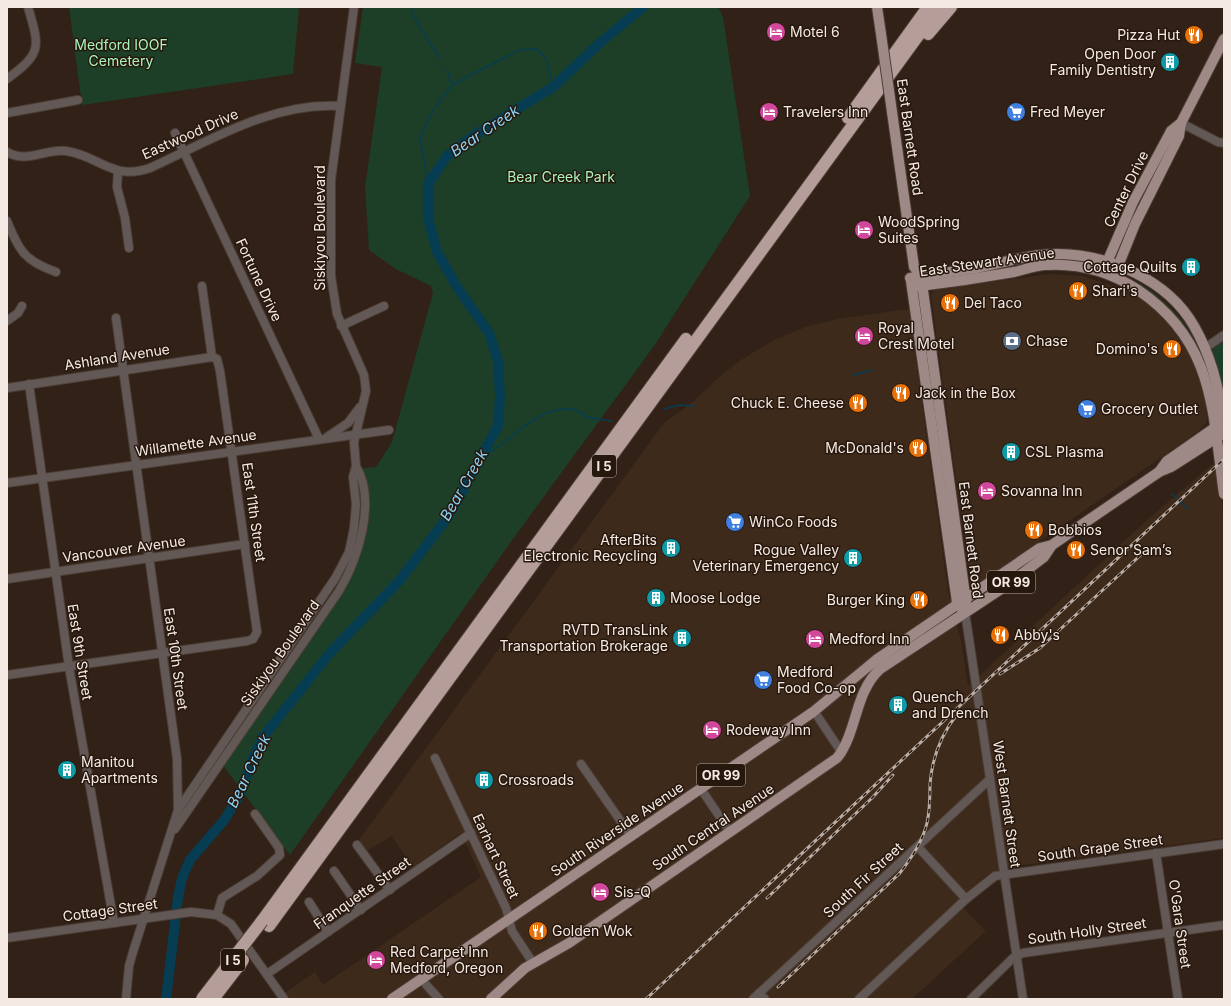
<svg xmlns="http://www.w3.org/2000/svg" width="1231" height="1006" viewBox="0 0 1231 1006" font-family="Inter,sans-serif">
<rect width="100%" height="100%" fill="#312117"/>
<g fill="#3e2a1b">
<path d="M1049 274 1083 276 1125 290 1150 305 1165 319 1187 349 1196 369 1204 397 1207 417 1206 423 1198 431 1136 475 973 587 970 582 931 295 935 290Z"/>
<path d="M909 309 948 592 961 640 968 686 1148 519 1216 461 1224 518V838L1016 866 1000 869 988 874 957 901 986 931 912 999H290L285 993 315 972 323 985 481 877 461 833 413 867 392 836 360 855 353 848 664 423 694 401 717 379 739 361 774 340 808 326 843 318Z"/>
</g>
<g fill="#1d3f27">
<path d="M69 7H299L293 74 82 105Z"/>
<path d="M363 7H718L723 17 750 196 654 346 510 543 290 855 222 764 351 574 366 489 362 468 376 467 392 442 433 293 431 286 396 269 369 250 365 188 382 67 355 63Z"/>
<path d="M1129 279C1151 285 1187 321 1196 343Z"/>
<path d="M1224 340V388L1219 384 1209 353Z"/>
</g>
<g fill="none" stroke-linecap="round" stroke-linejoin="round">
<g stroke="#073d52" stroke-width="1.5">
<path d="M411 7C411 15 434 50 440 58"/>
<path d="M639 7 640 10"/>
<path d="M452 85 519 50 537 49 547 60 553 87"/>
<path d="M428 184 420 137 434 109 452 85 447 70"/>
<path d="M853 375 872 370"/>
<path d="M664 409 679 405 694 406"/>
<path d="M479 460C507 444 536 406 571 409 577 409 582 415 588 417 595 419 604 420 612 421"/>
<path d="M1172 494 1188 509"/>
</g>
<path stroke="#073d52" stroke-width="10" d="M166 999 178 898 182 878 190 860 225 819 239 796 253 758 263 737 330 653 400 580 450 514 498 426 500 396 498 361 489 333 457 287 437 252 428 218V184L447 156 470 138 553 87 601 42 643 7"/>
<defs>
<g id="minor">
<path d="M7 79C42 53 40 48 28 7"/>
<path d="M7 113 78 100"/>
<path d="M1181 123 1218 142 1224 143"/>
<path d="M175 133 319 439"/>
<path d="M7 152C27 164 46 148 66 151 100 156 112 181 150 168 211 140 272 102 340 106"/>
<path d="M118 171 117 187 125 218 129 248"/>
<path d="M7 221C19 251 25 261 56 272"/>
<path d="M202 286 212 357"/>
<path d="M116 318 177 759 178 810 133 952 129 966 126 999"/>
<path d="M7 321 18 313 22 306"/>
<path d="M341 326 384 306"/>
<path d="M1205 348 1224 335"/>
<path d="M29 384 69 667 114 923"/>
<path d="M7 388 212 357 217 359 220 371 257 632 253 639 247 641 7 675"/>
<path d="M327 437 348 423 360 407"/>
<path d="M7 483 389 430"/>
<path d="M7 579 245 544"/>
<path d="M965 612 1023 999"/>
<path d="M814 711 842 753"/>
<path d="M435 758 506 908 512 931 533 963"/>
<path d="M581 764 631 836"/>
<path d="M701 789 730 832"/>
<path d="M178 810 336 577 349 552 354 528 356 504 353 477 356 466 354 442 366 391 364 375 337 314 331 276V180L354 7"/>
<path d="M175 829 339 591C358 559 377 501 356 466"/>
<path d="M357 845 390 890"/>
<path d="M918 847 966 899"/>
<path d="M1156 853 1178 999"/>
<path d="M334 871 361 910"/>
<path d="M309 902 328 932"/>
<path d="M217 915 222 898 257 876 280 855 279 848 255 814"/>
<path d="M7 938 191 912 217 915 231 924 284 999"/>
<path d="M267 974 471 833"/>
<path d="M421 979 439 999"/>
<path d="M759 993 765 999"/>
<path d="M753 999 990 779"/>
<path d="M859 999 966 899 995 876 1224 844"/>
<path d="M971 999 1013 958 1023 953 1224 925"/>
</g>
<g id="major">
<path d="M877 7 881 34"/>
<path d="M892 112 914 267 921 276 966 602"/>
<path d="M1105 267 1133 202 1171 131 1181 123"/>
<path d="M1116 271 1135 224 1179 136 1181 123 1224 39"/>
<path d="M910 278C932 274 954 272 976 268 1003 263 1029 254 1057 254 1108 254 1168 280 1194 326 1212 357 1220 391 1224 427"/>
<path d="M911 281 956 595 957 604 961 608"/>
<path d="M912 287C946 283 980 278 1014 272 1025 270 1035 265 1046 265 1079 263 1111 272 1138 290 1215 342 1212 411 1224 494"/>
<path d="M1159 472 1167 461 1220 424"/>
<path d="M392 999 813 712 876 660 1040 548 1052 545"/>
<path d="M491 999 525 968 569 943 837 758C858 731 854 693 880 669L1007 585 1044 557 1052 545 1159 472 1171 467 1224 433"/>
</g>
<g id="highway">
<path d="M928 34 951 7"/>
<path d="M848 118 928 7"/>
<path d="M262 921 686 339"/>
<path d="M269 926 939 7"/>
</g>
</defs>
<use href="#minor" stroke="#4c3d34" stroke-width="10"/>
<use href="#major" stroke="#4c3d34" stroke-width="12"/>
<use href="#highway" stroke="#4c3d34" stroke-width="14"/>
<use href="#minor" stroke="#625856" stroke-width="8"/>
<use href="#major" stroke="#9e8987" stroke-width="10"/>
<use href="#highway" stroke="#b59d9a" stroke-width="12"/>
<defs>
<g id="rail">
<path d="M1000 674 1040 648 1145 551"/>
<path d="M767 898 872 798 893 775"/>
<path d="M778 987 899 874C911 859 922 843 927 823 930 810 930 797 930 784 932 758 942 733 958 713"/>
<path d="M646 999 1224 459"/>
</g>
</defs>
<use href="#rail" stroke="#baaea6" stroke-width="3"/>
<use href="#rail" stroke="#27180e" stroke-width="1.5" stroke-dasharray="4.5" stroke-linecap="butt"/>
<defs>
<path id="major-bridge" d="M881 34 892 112"/>
<g id="highway-bridge">
<path d="M202 999 262 921"/>
<path d="M213 999 243 960"/>
</g>
</defs>
<use href="#major-bridge" stroke="#4c3d34" stroke-width="12" stroke-linecap="butt"/>
<use href="#highway-bridge" stroke="#4c3d34" stroke-width="14" stroke-linecap="butt"/>
<use href="#major-bridge" stroke="#9e8987" stroke-width="10"/>
<use href="#highway-bridge" stroke="#b59d9a" stroke-width="12"/>
</g>
<defs>
<symbol id="hotel-disc" viewBox="-11 -11 22 22"><circle r="9.5" fill="#d1479c" stroke="#27180e"/><path d="M-6-4.5h1.5V1H6V5H4.5V3h-9V5H-6ZM-4 0a1.8 1.8 0 1 1 3.6 0ZM.5 0V-2.5h3Q6-2.5 6 0Z" fill="#fff"/></symbol>
<symbol id="restaurant-disc" viewBox="-11 -11 22 22"><circle r="9.5" fill="#e8710a" stroke="#27180e"/><path d="M-5-6h1v4h1v-4h1v4h1v-4h1v5L-1.5 .5V6h-2V.5L-5-1ZM5-6V6H3V1.5H1.5Q1.5-4 5-6Z" fill="#fff"/></symbol>
<symbol id="building-disc" viewBox="-11 -11 22 22"><circle r="9.5" fill="#0f9aa8" stroke="#27180e"/><path d="M-4-6H4V6H1V3H-1V6H-4ZM-2.5-4.3h1.7v1.8h-1.7ZM.8-4.3h1.7v1.8H.8ZM-2.5-1h1.7V.8h-1.7ZM.8-1h1.7V.8H.8Z" fill="#fff"/></symbol>
<symbol id="supermarket-disc" viewBox="-11 -11 22 22"><circle r="9.5" fill="#3f7fe0" stroke="#27180e"/><path d="M-6-5.5h2.5l.6 2H6L4.5 2H-2.5L-4.4-4H-6ZM-1.5 3.2a1.3 1.3 0 1 0 .1 0ZM3 3.2a1.3 1.3 0 1 0 .1 0Z" fill="#fff"/></symbol>
<symbol id="bank-disc" viewBox="-11 -11 22 22"><circle r="9.5" fill="#5c6f8a" stroke="#27180e"/><path d="M-6-4H6V4H-6ZM0-2.3a2.3 2.3 0 1 0 0 4.6a2.3 2.3 0 1 0 0-4.6Z" fill="#fff"/></symbol>
</defs>
<g fill-rule="evenodd">
<use href="#hotel-disc" x="765" y="21" width="22" height="22"/>
<use href="#restaurant-disc" x="1183" y="24" width="22" height="22"/>
<use href="#building-disc" x="1159" y="51" width="22" height="22"/>
<use href="#hotel-disc" x="758" y="101" width="22" height="22"/>
<use href="#supermarket-disc" x="1005" y="101" width="22" height="22"/>
<use href="#hotel-disc" x="853" y="219" width="22" height="22"/>
<use href="#building-disc" x="1180" y="256" width="22" height="22"/>
<use href="#restaurant-disc" x="1067" y="280" width="22" height="22"/>
<use href="#restaurant-disc" x="939" y="292" width="22" height="22"/>
<use href="#hotel-disc" x="853" y="325" width="22" height="22"/>
<use href="#bank-disc" x="1001" y="330" width="22" height="22"/>
<use href="#restaurant-disc" x="1161" y="338" width="22" height="22"/>
<use href="#restaurant-disc" x="890" y="382" width="22" height="22"/>
<use href="#restaurant-disc" x="847" y="392" width="22" height="22"/>
<use href="#supermarket-disc" x="1076" y="398" width="22" height="22"/>
<use href="#restaurant-disc" x="907" y="437" width="22" height="22"/>
<use href="#building-disc" x="1000" y="441" width="22" height="22"/>
<use href="#hotel-disc" x="976" y="480" width="22" height="22"/>
<use href="#supermarket-disc" x="724" y="511" width="22" height="22"/>
<use href="#restaurant-disc" x="1023" y="519" width="22" height="22"/>
<use href="#building-disc" x="660" y="537" width="22" height="22"/>
<use href="#restaurant-disc" x="1065" y="539" width="22" height="22"/>
<use href="#building-disc" x="842" y="547" width="22" height="22"/>
<use href="#building-disc" x="645" y="587" width="22" height="22"/>
<use href="#restaurant-disc" x="908" y="589" width="22" height="22"/>
<use href="#restaurant-disc" x="989" y="624" width="22" height="22"/>
<use href="#building-disc" x="671" y="627" width="22" height="22"/>
<use href="#hotel-disc" x="804" y="628" width="22" height="22"/>
<use href="#supermarket-disc" x="752" y="669" width="22" height="22"/>
<use href="#building-disc" x="887" y="694" width="22" height="22"/>
<use href="#hotel-disc" x="701" y="719" width="22" height="22"/>
<use href="#building-disc" x="56" y="759" width="22" height="22"/>
<use href="#building-disc" x="473" y="769" width="22" height="22"/>
<use href="#hotel-disc" x="589" y="881" width="22" height="22"/>
<use href="#restaurant-disc" x="527" y="920" width="22" height="22"/>
<use href="#hotel-disc" x="365" y="949" width="22" height="22"/>
</g>
<g text-anchor="middle" stroke-width="3" stroke-linejoin="round" paint-order="stroke">
<g fill="#27180e" stroke="#b7aba3" stroke-width="1">
<rect x="592" y="455" width="24" height="22" rx="3"/>
<rect x="987" y="571" width="48" height="22" rx="3"/>
<rect x="697" y="764" width="48" height="22" rx="3"/>
<rect x="221" y="949" width="24" height="22" rx="3"/>
</g>
<g font-size="13" font-weight="bold" fill="#f5eae3">
<text x="604" y="471">I 5</text>
<text x="1011" y="587">OR 99</text>
<text x="721" y="780">OR 99</text>
<text x="233" y="965">I 5</text>
</g>
<g font-size="14" fill="#f5eae3" stroke="#27180e" text-anchor="start">
<text x="790" y="37">Motel 6</text>
<text x="1180" y="40" text-anchor="end">Pizza Hut</text>
<text x="1156" y="59" text-anchor="end">Open Door<tspan x="1156" dy="16">Family Dentistry</tspan></text>
<text x="783" y="117">Travelers Inn</text>
<text x="1030" y="117">Fred Meyer</text>
<text x="878" y="227">WoodSpring<tspan x="878" dy="16">Suites</tspan></text>
<text x="1177" y="272" text-anchor="end">Cottage Quilts</text>
<text x="1092" y="296">Shari's</text>
<text x="964" y="308">Del Taco</text>
<text x="878" y="333">Royal<tspan x="878" dy="16">Crest Motel</tspan></text>
<text x="1026" y="346">Chase</text>
<text x="1158" y="354" text-anchor="end">Domino's</text>
<text x="915" y="398">Jack in the Box</text>
<text x="844" y="408" text-anchor="end">Chuck E. Cheese</text>
<text x="1101" y="414">Grocery Outlet</text>
<text x="904" y="453" text-anchor="end">McDonald's</text>
<text x="1025" y="457">CSL Plasma</text>
<text x="1001" y="496">Sovanna Inn</text>
<text x="749" y="527">WinCo Foods</text>
<text x="1048" y="535">Bobbios</text>
<text x="657" y="545" text-anchor="end">AfterBits<tspan x="657" dy="16">Electronic Recycling</tspan></text>
<text x="839" y="555" text-anchor="end">Rogue Valley<tspan x="839" dy="16">Veterinary Emergency</tspan></text>
<text x="1090" y="555">Senor Sam’s</text>
<text x="670" y="603">Moose Lodge</text>
<text x="905" y="605" text-anchor="end">Burger King</text>
<text x="668" y="635" text-anchor="end">RVTD TransLink<tspan x="668" dy="16">Transportation Brokerage</tspan></text>
<text x="1014" y="640">Abby's</text>
<text x="829" y="644">Medford Inn</text>
<text x="777" y="677">Medford<tspan x="777" dy="16">Food Co-op</tspan></text>
<text x="912" y="702">Quench<tspan x="912" dy="16">and Drench</tspan></text>
<text x="726" y="735">Rodeway Inn</text>
<text x="81" y="767">Manitou<tspan x="81" dy="16">Apartments</tspan></text>
<text x="498" y="785">Crossroads</text>
<text x="614" y="897">Sis-Q</text>
<text x="552" y="936">Golden Wok</text>
<text x="390" y="957">Red Carpet Inn<tspan x="390" dy="16">Medford, Oregon</tspan></text>
</g>
<g font-size="14" fill="#a8f5bc" stroke="#27180e">
<text x="121" y="50">Medford IOOF<tspan x="121" dy="16">Cemetery</tspan></text>
<text x="561" y="182">Bear Creek Park</text>
</g>
<g font-size="14" fill="#f5eae3" stroke="#27180e">
<text transform="translate(190 134) rotate(-24)" y="5">Eastwood Drive</text>
<text transform="translate(910 137) rotate(82)" y="5">East Barnett Road</text>
<text transform="translate(1126 189) rotate(-64)" y="5">Center Drive</text>
<text transform="translate(320 228) rotate(-90)" y="5">Siskiyou Boulevard</text>
<text transform="translate(987 262) rotate(-8)" y="5">East Stewart Avenue</text>
<text transform="translate(259 280) rotate(65)" y="5">Fortune Drive</text>
<text transform="translate(117 357) rotate(-9)" y="5">Ashland Avenue</text>
<text transform="translate(196 443) rotate(-8)" y="5">Willamette Avenue</text>
<text transform="translate(254 512) rotate(82)" y="5">East 11th Street</text>
<text transform="translate(971 540) rotate(83)" y="5">East Barnett Road</text>
<text transform="translate(124 549) rotate(-8)" y="5">Vancouver Avenue</text>
<text transform="translate(80 652) rotate(81)" y="5">East 9th Street</text>
<text transform="translate(280 653) rotate(-55)" y="5">Siskiyou Boulevard</text>
<text transform="translate(176 659) rotate(82)" y="5">East 10th Street</text>
<text transform="translate(1007 804) rotate(82)" y="5">West Barnett Street</text>
<text transform="translate(713 827) rotate(-34)" y="5">South Central Avenue</text>
<text transform="translate(617 829) rotate(-34)" y="5">South Riverside Avenue</text>
<text transform="translate(1100 848) rotate(-8)" y="5">South Grape Street</text>
<text transform="translate(496 856) rotate(65)" y="5">Earhart Street</text>
<text transform="translate(863 880) rotate(-43)" y="5">South Fir Street</text>
<text transform="translate(362 893) rotate(-35)" y="5">Franquette Street</text>
<text transform="translate(110 910) rotate(-8)" y="5">Cottage Street</text>
<text transform="translate(1180 924) rotate(82)" y="5">O'Gara Street</text>
<text transform="translate(1087 931) rotate(-8)" y="5">South Holly Street</text>
</g>
<g font-size="15" font-style="italic" fill="#8ad3f6" stroke="#27180e">
<text transform="translate(485 131) rotate(-34)" y="5">Bear Creek</text>
<text transform="translate(464 485) rotate(-60)" y="5">Bear Creek</text>
<text transform="translate(249 771) rotate(-64)" y="5">Bear Creek</text>
</g>
</g>
<rect width="1231" height="1006" fill="none" stroke="#f5eae3" stroke-width="16"/>
</svg>
